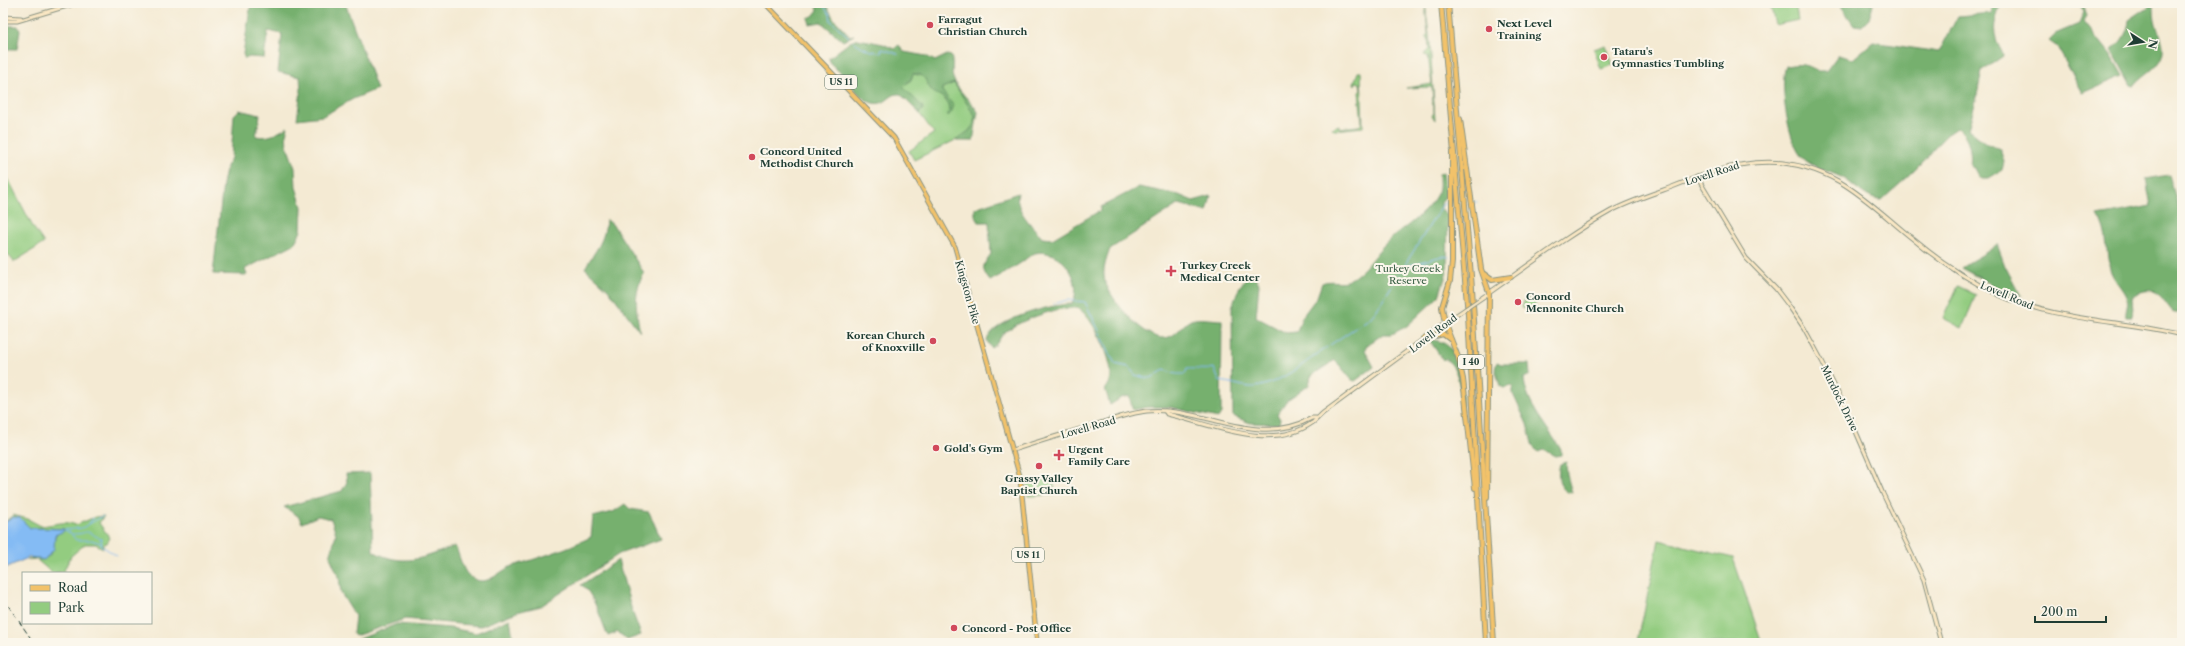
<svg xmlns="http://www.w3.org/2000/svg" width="2185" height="646" viewBox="0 0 2185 646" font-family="'Libre Caslon Text',serif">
<rect width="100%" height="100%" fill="#fbf7ec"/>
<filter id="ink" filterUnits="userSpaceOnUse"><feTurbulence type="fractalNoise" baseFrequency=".025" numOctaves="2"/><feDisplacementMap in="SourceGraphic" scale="8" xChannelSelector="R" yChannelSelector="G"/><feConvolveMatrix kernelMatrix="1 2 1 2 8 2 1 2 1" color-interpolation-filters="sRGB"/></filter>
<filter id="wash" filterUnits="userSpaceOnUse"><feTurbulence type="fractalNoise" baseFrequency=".012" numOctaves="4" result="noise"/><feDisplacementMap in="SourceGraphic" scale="16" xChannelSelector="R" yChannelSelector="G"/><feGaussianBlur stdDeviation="0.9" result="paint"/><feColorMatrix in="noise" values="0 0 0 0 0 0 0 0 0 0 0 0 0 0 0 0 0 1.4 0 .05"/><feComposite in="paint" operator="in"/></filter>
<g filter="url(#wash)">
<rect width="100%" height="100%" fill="#f4ead3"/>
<g fill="#93cc80" stroke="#59845a">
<path d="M1425 3 1430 43 1435 120 1432 115 1434 113V105L1432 104 1433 103 1432 87 1406 88 1432 84 1428 56 1424 55 1429 49 1428 38 1426 37 1428 34Z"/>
<path d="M1770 3H1795L1798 20 1775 25Z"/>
<path d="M1606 45 1613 65 1601 69 1594 49Z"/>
<path d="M1358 72H1361L1363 127 1334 130 1332 128 1339 125V128L1359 126 1362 123 1360 102H1358L1360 101 1359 92 1361 90 1360 83 1356 82 1355 85 1354 83Z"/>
<path d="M913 74 924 76C926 80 928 85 930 87 939 97 952 99 948 115L953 108 942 91V88L954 83 975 116 973 125 966 135 914 160 909 151 934 133 919 113 922 106 903 87 911 80Z"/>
<path d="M3 169 33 227 44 243 14 262 3 248Z"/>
<path d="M1958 286 1976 295 1962 328 1943 318Z"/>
<path d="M1525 298 1536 300 1533 311 1522 308Z"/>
<path d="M1053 478 1055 495 1028 496 1027 482Z"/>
<path d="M13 515 28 519 41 526C53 525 64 520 76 525L95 517 104 516 99 523 110 538 107 543 103 544V548L96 544H85L71 556 63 572 52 573 36 559 27 560 37 557 40 560C53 558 54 546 55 535L64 529 30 528 13 517 3 524Z"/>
<path d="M1659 540 1733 558 1762 643H1647L1638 641Z"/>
</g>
<g fill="#76b06e" stroke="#4a7651">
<path d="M251 3H345L377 89 353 99 323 116 297 119 301 91 300 77 278 72 282 34 268 31 264 58 249 57 245 59 243 54Z"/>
<path d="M814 3H825L834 19 850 36 854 35 843 41 821 22 810 24 808 18 813 16 818 10Z"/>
<path d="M1839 3H1873V4L1869 19 1862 26 1854 25Z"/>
<path d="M1992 3H2001C1997 14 1992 27 1996 38 1997 46 2002 49 2003 56L1982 71 1976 100 1968 129 1987 144 2000 149 2004 162 2002 170 1989 178H1979L1974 168 1970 166C1972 154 1969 133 1956 128 1940 138 1932 153 1919 166 1907 179 1894 188 1882 200 1869 201 1855 186 1845 179 1833 172 1815 169 1804 159 1788 146 1779 84 1786 66 1798 64 1807 63 1817 71H1826L1838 55 1853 59 1873 42 1939 52 1958 16 1992 13Z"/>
<path d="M2079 3H2083L2087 16 2084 21 2111 55 2123 76 2083 93 2056 45 2049 40 2055 34 2079 24 2084 12Z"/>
<path d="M2154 3C2154 10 2154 17 2156 24 2161 38 2168 50 2158 63 2152 72 2141 76 2134 86L2131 85 2112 50C2122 42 2128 32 2129 20Z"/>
<path d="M3 26H18L20 31 17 49H3Z"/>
<path d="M858 39 883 44 894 49 899 45 904 52 926 56 935 61 947 55 951 56C954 65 951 72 953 78 957 90 971 101 978 112L973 141H956C965 131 974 133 975 116L954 83 942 88V91L953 105 952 112 948 116C948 112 950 108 948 104 945 96 939 96 933 92 926 85 926 72 913 74L911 79 903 87 922 106 923 110 919 113 900 94C892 93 888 101 881 103 864 107 852 85 842 74 837 69 830 65 829 58L850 42Z"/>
<path d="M239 110 260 115 256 136C269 139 277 133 288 127L286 134 287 146 295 168 296 187 302 207 301 231 294 244 245 269 247 275 213 274 223 184 226 169 231 158 234 115Z"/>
<path d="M1443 172 1446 195 1441 203V209L1448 216 1447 272 1439 296 1407 326 1392 334H1383L1366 346 1365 350 1374 367 1355 381 1352 380 1335 360 1311 376 1309 385 1287 400 1277 414 1280 419 1279 424 1250 423 1233 416 1232 307 1240 286 1253 271 1259 284 1256 317 1286 333 1297 332 1302 317 1317 297 1322 283C1331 279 1341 284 1349 280 1366 271 1373 255 1386 243 1402 228 1428 214 1438 192 1440 187 1439 180 1439 174Z"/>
<path d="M2169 175 2182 220V313H2174C2160 298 2158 282 2132 296L2133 312 2131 317H2126C2125 311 2129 304 2127 299 2123 288 2113 280 2110 269 2105 250 2109 233 2098 216L2151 206 2146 179Z"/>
<path d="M1139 187 1179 195 1193 201 1211 196 1207 212 1179 204 1110 249C1107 257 1103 268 1104 276 1105 295 1144 339 1163 338 1177 338 1180 325 1191 320 1199 317 1214 320 1222 320L1221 413 1218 418 1169 407H1148L1133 410 1129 396 1121 398 1110 405 1105 388C1125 378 1090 309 1076 308 1058 306 1019 321 1005 332 999 337 999 344 991 348L987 341C991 320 1052 304 1072 304 1085 281 1061 247 1035 253 1030 255 1026 259 1022 262 1012 269 1001 275 990 281 980 268 983 265 991 254L989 222H979L975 215V208L1018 193C1014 210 1033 226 1042 238L1052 239 1101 210V207Z"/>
<path d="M606 219 614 226 644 273C633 293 636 311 640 332L608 289 585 268C596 249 605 242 606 219Z"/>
<path d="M1997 244 2005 266 2021 296 2004 291 1961 268C1972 259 1987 254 1997 244Z"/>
<path d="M1434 340C1440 341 1447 344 1451 349 1458 360 1466 403 1461 414 1460 396 1462 369 1445 359L1443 360 1430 341Z"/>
<path d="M1497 362 1501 364H1529L1530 375 1524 378C1525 404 1549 428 1561 450V455L1555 456 1544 450 1539 452 1533 447 1527 424 1513 394V386L1511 385 1504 388 1500 386 1495 369Z"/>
<path d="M1566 462 1567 475 1572 493C1558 491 1557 475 1560 464Z"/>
<path d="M370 473 373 551C403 568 424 558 455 546 460 555 462 573 472 578 488 588 499 570 513 566 541 557 564 550 591 537L593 517 613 512 625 504 630 509 649 512 661 539 619 554 541 606 517 612 481 626 405 619 355 636 353 634 355 616 341 593 339 577 330 557 336 534 331 519 318 516 302 523 298 516 284 507 342 491 347 482 346 474Z"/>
<path d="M618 560 632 611 641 635 627 640 618 632 608 636C603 625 592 589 581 585Z"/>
<path d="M510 619 514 643H349L397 624 450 628 476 633Z"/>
</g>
<path fill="#84bbf4" stroke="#527c94" d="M13 517 20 518 30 528 64 529V531L55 535 54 549 44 560 30 557 3 569V524Z"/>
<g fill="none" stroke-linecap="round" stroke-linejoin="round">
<g stroke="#84bbf4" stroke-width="1">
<path d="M821 3 830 14 831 21 849 37"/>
<path d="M853 41C862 47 871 53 882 52L881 49H882L898 54"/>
<path d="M1474 202H1477"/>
<path d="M1403 267 1442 256 1449 257"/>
<path d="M1054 304 1067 300 1085 302 1115 364 1129 367 1135 375 1146 378H1151L1164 370 1176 374H1185L1187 369C1197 368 1205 371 1214 368L1219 381C1230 382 1240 386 1250 387 1275 388 1307 361 1327 347"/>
<path d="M1330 345 1370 318 1376 311 1443 204 1450 202"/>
<path d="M89 524 93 518"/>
<path d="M65 530 72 534C92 534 80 527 101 539L102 546 117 556"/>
<path d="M65 530 82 528 103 516"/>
<path d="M72 535 76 540H91L101 543"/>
</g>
</g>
</g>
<g filter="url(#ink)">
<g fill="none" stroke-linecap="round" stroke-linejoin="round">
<defs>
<g id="secondary">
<path d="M3 17 21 18"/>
<path d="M3 21H17L77 3"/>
<path d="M1697 177 1746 258 1776 289 1789 306 1804 328 1822 361 1847 411 1883 494 1924 580 1941 643"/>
<path d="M1489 293C1529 265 1568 235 1611 211 1630 201 1652 194 1672 187 1731 163 1780 148 1840 182 1866 197 1889 220 1913 239 1939 261 1966 279 1997 294 2055 321 2121 320 2182 335"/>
<path d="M1165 411 1167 414C1210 424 1271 452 1312 423 1316 421 1319 416 1323 413L1455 316"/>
<path d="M1013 450C1040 441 1067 433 1094 425 1111 420 1129 413 1147 411 1205 406 1255 449 1312 418H1316"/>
</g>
<path id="primary" d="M765 3 894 138 955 247 1020 477 1037 643"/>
<g id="motorway">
<path d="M1441 3 1468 315 1486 643"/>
<path d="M1448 3 1472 288 1494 643"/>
<path d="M1460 119 1481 269 1489 292 1487 497"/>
<path d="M1452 152V262L1450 281 1442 307 1445 324 1458 357 1463 379 1475 488"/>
<path d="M1484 274 1492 280 1511 277"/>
<path d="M1424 339 1443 334 1451 340"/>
</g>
</defs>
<use href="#secondary" stroke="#8a9484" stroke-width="5"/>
<use href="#primary" stroke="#8a9484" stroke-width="5.5"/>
<use href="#motorway" stroke="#8a9484" stroke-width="6"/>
<use href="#secondary" stroke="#fae7c3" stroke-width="3"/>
<use href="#primary" stroke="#f2c26a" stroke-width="3.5"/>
<use href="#motorway" stroke="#f2c26a" stroke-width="4"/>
<path stroke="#1f3d34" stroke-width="1" stroke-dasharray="6 3" stroke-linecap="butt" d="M3 598 34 643"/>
<defs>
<path id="secondary-bridge" d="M1455 316 1486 295"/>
</defs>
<use href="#secondary-bridge" stroke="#8a9484" stroke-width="5" stroke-linecap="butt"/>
<use href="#secondary-bridge" stroke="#fae7c3" stroke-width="3"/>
</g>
</g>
<g fill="#d1495b" stroke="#fbf7ec" stroke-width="1.5">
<circle cx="930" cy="25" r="4"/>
<circle cx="1489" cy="29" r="4"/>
<circle cx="1604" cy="57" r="4"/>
<circle cx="752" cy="157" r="4"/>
<path d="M1169 265h4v4h4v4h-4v4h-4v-4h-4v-4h4z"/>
<circle cx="1518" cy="302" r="4"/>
<circle cx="933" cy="341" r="4"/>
<circle cx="936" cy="448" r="4"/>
<path d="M1057 449h4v4h4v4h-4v4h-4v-4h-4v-4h4z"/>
<circle cx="1039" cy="466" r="4"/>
<circle cx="954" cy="628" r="4"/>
</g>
<g text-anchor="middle" stroke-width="4" stroke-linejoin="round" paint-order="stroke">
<g fill="#fbf7ec" stroke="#61756b" stroke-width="1">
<rect x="825" y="75" width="32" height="14" rx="3"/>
<rect x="1458" y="355" width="26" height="14" rx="3"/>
<rect x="1012" y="548" width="32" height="14" rx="3"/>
</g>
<g font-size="9" font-weight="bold" fill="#1f3d34">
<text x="841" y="85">US 11</text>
<text x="1471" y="365">I 40</text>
<text x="1028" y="558">US 11</text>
</g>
<g font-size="10" font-weight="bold" fill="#1f3d34" stroke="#fbf7ec" text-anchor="start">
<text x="938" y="23">Farragut<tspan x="938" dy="12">Christian Church</tspan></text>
<text x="1497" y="27">Next Level<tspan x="1497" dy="12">Training</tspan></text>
<text x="1612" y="55">Tataru's<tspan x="1612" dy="12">Gymnastics Tumbling</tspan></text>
<text x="760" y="155">Concord United<tspan x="760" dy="12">Methodist Church</tspan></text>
<text x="1180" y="269">Turkey Creek<tspan x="1180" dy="12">Medical Center</tspan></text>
<text x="1526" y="300">Concord<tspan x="1526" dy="12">Mennonite Church</tspan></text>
<text x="925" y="339" text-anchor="end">Korean Church<tspan x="925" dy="12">of Knoxville</tspan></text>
<text x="944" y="452">Gold's Gym</text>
<text x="1068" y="453">Urgent<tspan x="1068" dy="12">Family Care</tspan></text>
<text x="1039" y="482" text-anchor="middle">Grassy Valley<tspan x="1039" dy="12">Baptist Church</tspan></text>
<text x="962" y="632">Concord - Post Office</text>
</g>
<g font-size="10" fill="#1f3d34" stroke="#fbf7ec">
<text transform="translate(1712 173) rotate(-18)" y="4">Lovell Road</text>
<text transform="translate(968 292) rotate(74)" y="4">Kingston Pike</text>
<text transform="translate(2007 295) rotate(23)" y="4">Lovell Road</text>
<text transform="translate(1433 333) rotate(-37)" y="4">Lovell Road</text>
<text transform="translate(1840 398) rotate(64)" y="4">Murdock Drive</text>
<text transform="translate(1088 427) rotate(-16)" y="4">Lovell Road</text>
</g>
<g font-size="10" fill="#3c6147" stroke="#fbf7ec">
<text x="1408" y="272">Turkey Creek<tspan x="1408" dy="12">Reserve</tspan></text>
</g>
</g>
<rect width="2185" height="646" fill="none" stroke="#fbf7ec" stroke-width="16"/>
<rect x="22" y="572" width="130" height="52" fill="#fbf7ec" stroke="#a3ada2"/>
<rect x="30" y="585" width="20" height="6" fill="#f2c26a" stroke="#a3ada2"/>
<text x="58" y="592" font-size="12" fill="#1f3d34">Road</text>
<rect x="30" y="602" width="20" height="12" fill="#93cc80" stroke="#a3ada2"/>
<text x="58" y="612" font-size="12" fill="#1f3d34">Park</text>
<g transform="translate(2143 42) rotate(102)" stroke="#fbf7ec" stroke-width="3" paint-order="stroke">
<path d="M0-3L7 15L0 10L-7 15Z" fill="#1f3d34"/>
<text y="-6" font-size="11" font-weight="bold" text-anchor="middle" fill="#1f3d34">N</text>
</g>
<path d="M2035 616v6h71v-6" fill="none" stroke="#1f3d34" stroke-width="2"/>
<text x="2041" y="616" font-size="12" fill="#1f3d34" stroke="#fbf7ec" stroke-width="3" paint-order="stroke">200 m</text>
</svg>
